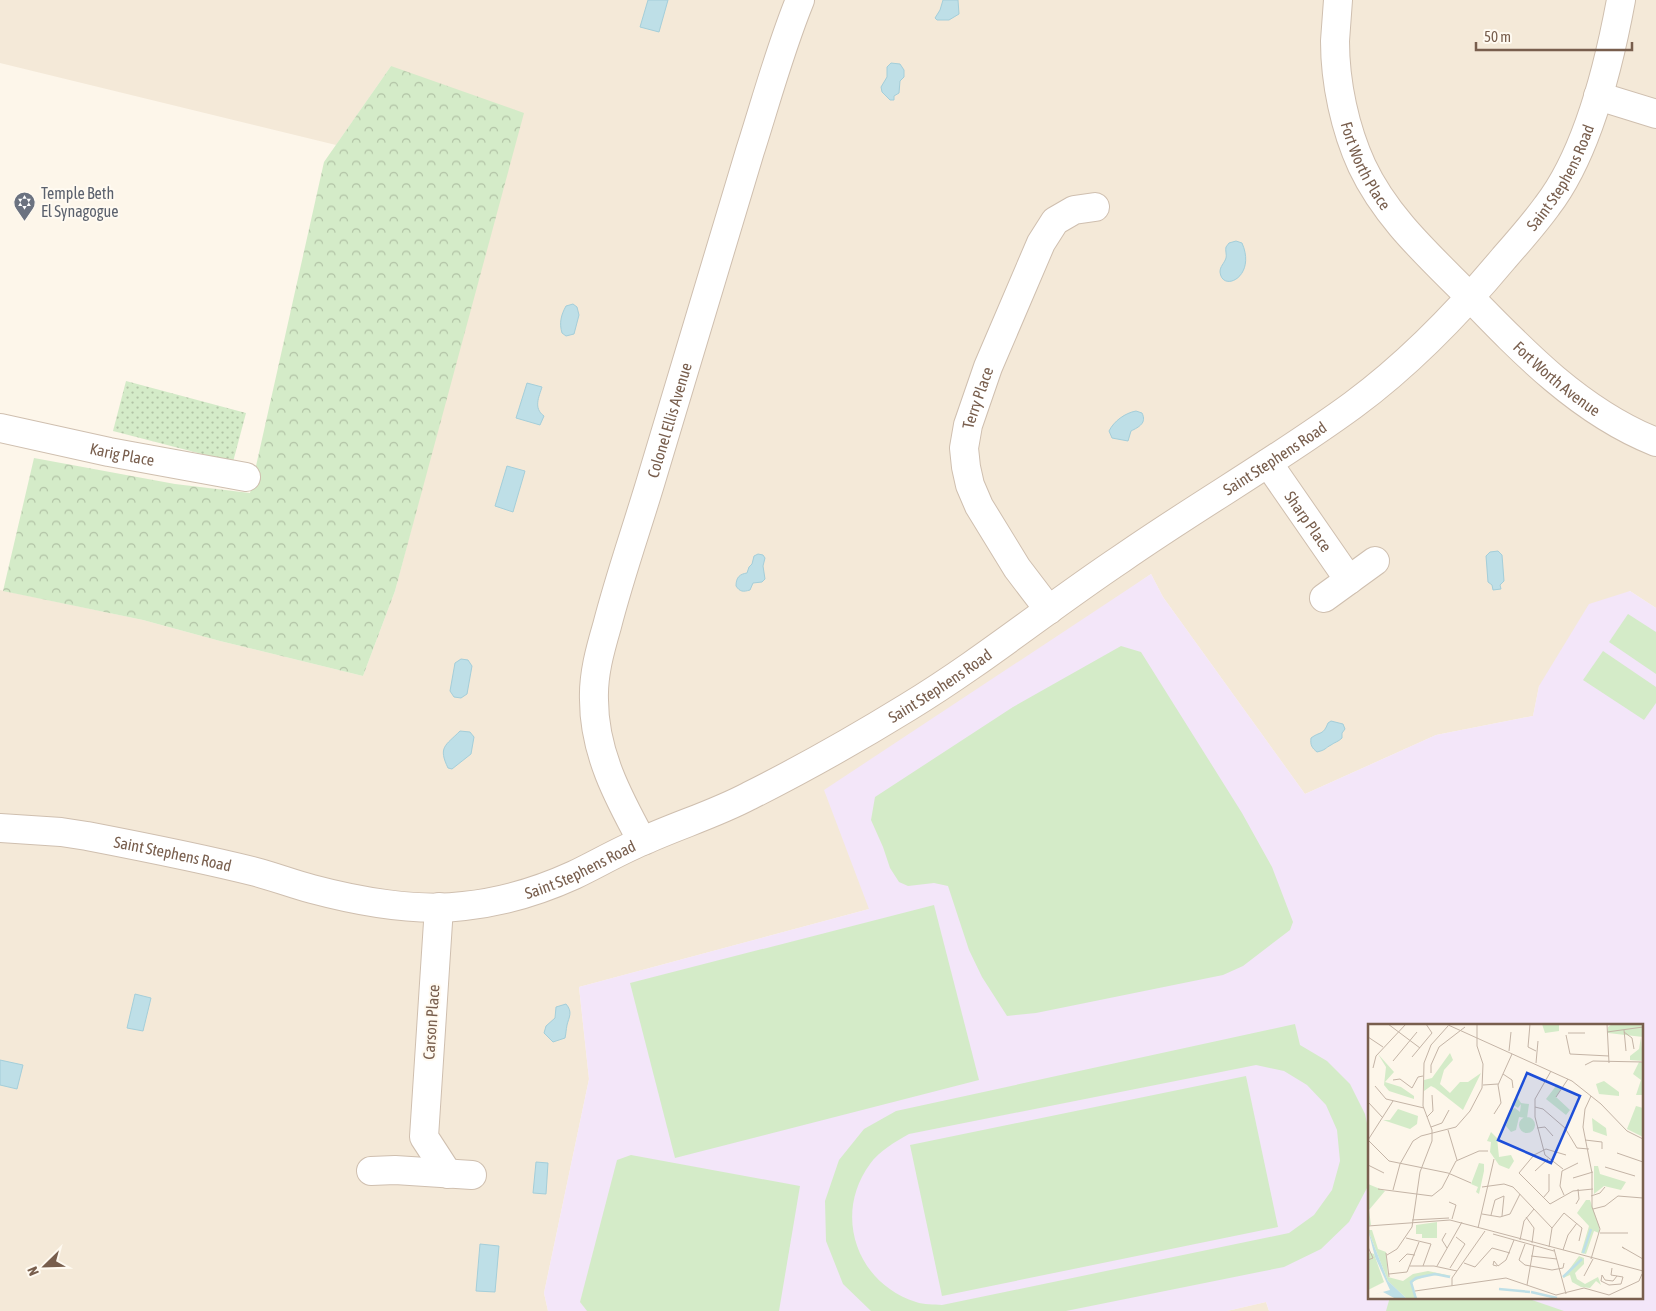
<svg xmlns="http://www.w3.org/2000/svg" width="1656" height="1311" viewBox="0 0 1656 1311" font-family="'Asap Condensed',sans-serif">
<defs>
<pattern id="forest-crowns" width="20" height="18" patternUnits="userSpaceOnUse" patternTransform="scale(1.25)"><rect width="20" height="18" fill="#d4ebc8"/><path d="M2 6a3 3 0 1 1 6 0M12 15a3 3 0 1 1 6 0" fill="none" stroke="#b1c2a5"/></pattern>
<pattern id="park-dots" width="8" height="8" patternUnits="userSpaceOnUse" patternTransform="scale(1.25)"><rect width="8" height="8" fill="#d4ebc8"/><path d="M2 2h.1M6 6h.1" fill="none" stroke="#b1c2a5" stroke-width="1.8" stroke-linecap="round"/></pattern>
</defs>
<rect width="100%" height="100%" fill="#fdf6ea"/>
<g fill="#f4e9d8">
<path d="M0 0H1656V608L1630 591 1539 686 1533 716 1436 735 1305 794 1163 597 1151 574 1105 606 869 909 579 987 589 1079 544 1293 548 1311H0V590L143 620 220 641 363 676 395 591 460 344 391 66 336 145 0 63Z"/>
<path d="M1266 1302 1269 1311H1227Z"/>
</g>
<path fill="#f3e6f9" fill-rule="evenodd" d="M1151 574 1163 597 1305 794 1436 735 1533 716 1539 686 1589 604 1630 591 1656 608V1311H1269L1266 1302 1227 1311H548L544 1293 589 1079 579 987 869 909 824 790ZM1370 1025H1642V1297H1370Z"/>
<path fill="url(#forest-crowns)" d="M391 66 524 113 395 591 363 676 220 641 143 620 3 591 34 458 175 484 250 493 324 162Z"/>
<path fill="url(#park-dots)" d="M126 381 246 413 233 462 113 431Z"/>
<g fill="#d4ebc8" fill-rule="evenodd">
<path d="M1628 614 1656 632V674L1609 642Z"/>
<path d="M1121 646 1141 652 1242 813 1272 867 1293 922 1290 930 1243 966 1223 975 1036 1013 1007 1016 982 977 969 950 948 886 934 883 908 886 899 882 890 868 883 847 871 820 875 797 1013 707Z"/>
<path d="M1603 651 1656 687V703L1644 720 1583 680Z"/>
<path d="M934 905 979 1080 675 1158 630 983Z"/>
<path d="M1295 1024 1300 1045 1327 1061 1350 1084 1365 1114 1370 1137 1368 1186 1349 1222 1321 1249 1284 1267 1066 1311H871L843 1284 826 1241 825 1201 839 1160 864 1129 896 1111ZM1256 1065 1284 1071 1307 1085 1326 1105 1337 1130 1340 1161 1332 1190 1314 1215 1289 1233 942 1305C934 1304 924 1305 916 1302 856 1283 833 1214 870 1164 879 1151 895 1142 909 1134Z"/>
<path d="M1246 1076 1278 1227 942 1296 910 1145Z"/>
<path d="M631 1155 800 1186 779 1311H587L580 1302 617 1160Z"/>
<path d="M1390 1297H1523L1564 1311H1386Z"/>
</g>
<g fill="#bedfe7" stroke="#a4ced9">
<path d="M648 0H668L659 32 640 27Z"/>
<path d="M943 0H958L959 14 949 20H937L935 18 940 10Z"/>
<path d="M891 63 900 64 904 70V77L900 81 899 93 894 96V100H890L882 92 881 87 887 77V67Z"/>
<path d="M1236 241 1242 243C1257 277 1222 293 1220 272 1220 266 1224 264 1226 258 1227 256 1225 250 1226 247L1229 243Z"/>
<path d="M573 304 577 307 579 315 574 334 566 336 562 333C559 323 561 315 566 306Z"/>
<path d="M527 383 542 387C539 397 533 408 544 416L540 425 516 418Z"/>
<path d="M1136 411 1142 413C1147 423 1139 427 1131 431L1128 441 1112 438 1109 431C1114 421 1125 413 1136 411Z"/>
<path d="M507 466 525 471 513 512 495 506Z"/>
<path d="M1498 551 1502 555 1504 581 1500 585 1501 589 1493 590 1492 585 1488 582 1486 556 1490 552Z"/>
<path d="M758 554 763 555 765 558 763 566 765 579 762 582 753 583 750 590C743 592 740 592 736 586 736 577 740 574 747 573L749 567 752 564 754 556Z"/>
<path d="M461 659 468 660 472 666 467 694 461 698 454 697 450 691 455 663Z"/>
<path d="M1331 721 1343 724 1345 729 1342 733V738C1338 742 1335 742 1331 745 1325 748 1326 750 1317 752 1312 748 1310 745 1311 738 1320 731 1323 736 1328 723Z"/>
<path d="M460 731 470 732 474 737 471 754 452 769 448 768C438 747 445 746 460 731Z"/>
<path d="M135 994 151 998 143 1031 127 1028Z"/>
<path d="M566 1004C573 1012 569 1017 567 1025 566 1030 566 1034 565 1038L553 1042 544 1033 546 1026 555 1018 556 1007Z"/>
<path d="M0 1060 23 1065 17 1089 0 1085Z"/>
<path d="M536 1162 548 1163 546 1194 533 1193Z"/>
<path d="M480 1244 499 1246 495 1292 476 1291Z"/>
</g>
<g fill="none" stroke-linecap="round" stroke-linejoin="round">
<defs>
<g id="minor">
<path id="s1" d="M1338 0C1337 14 1336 28 1335 41 1335 83 1345 129 1362 166 1385 215 1424 251 1462 289 1519 348 1578 411 1656 442"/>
<path d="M1598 96 1656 114"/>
<path id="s2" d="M0 428 109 452 246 477"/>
<path id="s3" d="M1268 463 1349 580"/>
<path d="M1324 598 1375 561"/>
<path id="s4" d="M1049 610 1017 568 979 506 970 485 966 467 964 448 968 425 988 367 1041 243 1055 221 1074 210 1095 207"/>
<path id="s5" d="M0 828 61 832 87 836C144 847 201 858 256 872 275 877 293 884 312 889 357 901 417 912 464 906 502 902 539 891 574 875 597 864 619 851 643 841 678 825 715 814 749 796 803 769 856 739 908 707 982 662 1049 607 1121 559 1197 506 1278 460 1353 405 1410 363 1459 312 1504 258 1519 241 1534 224 1547 206 1588 153 1609 65 1621 0"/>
<path id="s6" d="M642 841C618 797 594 752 594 700 593 675 600 650 607 626 620 575 638 525 653 474 686 366 717 258 750 151 766 101 780 49 800 0"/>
<path d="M439 907 424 1137 448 1174"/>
<path d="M371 1171 395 1170 472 1175"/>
</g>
</defs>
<use href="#minor" stroke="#cfbfaf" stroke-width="30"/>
<use href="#minor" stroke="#fff" stroke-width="28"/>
</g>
<defs>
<symbol id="synagogue-pin" viewBox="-11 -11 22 30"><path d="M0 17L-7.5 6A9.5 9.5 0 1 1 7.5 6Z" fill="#6b7280" stroke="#fffaf1"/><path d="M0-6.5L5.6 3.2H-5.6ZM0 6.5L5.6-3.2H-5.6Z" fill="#fff"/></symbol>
</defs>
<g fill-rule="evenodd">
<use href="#synagogue-pin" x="12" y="190" width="25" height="34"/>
</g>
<g text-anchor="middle" stroke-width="4" stroke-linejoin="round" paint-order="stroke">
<g font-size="16" fill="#785e4d" stroke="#fffaf1">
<text dy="6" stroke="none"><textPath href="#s1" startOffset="171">Fort Worth Place</textPath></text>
<text dy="6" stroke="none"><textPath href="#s5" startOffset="1810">Saint Stephens Road</textPath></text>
<text dy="6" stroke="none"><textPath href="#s1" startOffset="460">Fort Worth Avenue</textPath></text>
<text dy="6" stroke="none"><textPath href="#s4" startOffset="238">Terry Place</textPath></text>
<text dy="6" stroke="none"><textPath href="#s6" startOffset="441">Colonel Ellis Avenue</textPath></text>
<text dy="6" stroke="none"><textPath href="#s2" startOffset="125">Karig Place</textPath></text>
<text dy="6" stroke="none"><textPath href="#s5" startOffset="1405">Saint Stephens Road</textPath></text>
<text dy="6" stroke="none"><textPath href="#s3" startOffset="71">Sharp Place</textPath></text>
<text dy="6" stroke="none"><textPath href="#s5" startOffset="1000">Saint Stephens Road</textPath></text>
<text dy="6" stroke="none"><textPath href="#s5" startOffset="175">Saint Stephens Road</textPath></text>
<text dy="6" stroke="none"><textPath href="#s5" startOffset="595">Saint Stephens Road</textPath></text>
<text transform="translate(431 1022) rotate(-86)" y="6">Carson Place</text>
</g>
<g font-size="16" fill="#5b616d" stroke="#fffaf1" text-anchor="start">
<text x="41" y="199">Temple Beth<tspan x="41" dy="18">El Synagogue</tspan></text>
</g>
</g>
<g transform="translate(1368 1024)">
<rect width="275" height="275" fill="#fdf6ea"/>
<path d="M244 0H275V13L240 9V3ZM271 38H275V71H268L273 56 265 50ZM236 57 251 68V72L231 70 228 60ZM268 82 275 84V113L259 105ZM111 139 116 140V147L111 170 108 168 110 163 103 160Z" fill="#d4ebc8"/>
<path d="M273 13 275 37 262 36V32L271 25ZM82 29 85 36 76 46 72 60 82 69 92 58H100L113 49 95 86 67 64 63 62 56 67V56L64 54ZM10 30 26 48 17 58 33 63 46 72V75L21 67 16 61 18 43ZM188 62 193 65 188 73 202 86 198 91 178 75ZM30 85 50 92 49 100 42 105 15 96H22ZM224 94 238 104 239 112 225 107ZM123 108 129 114 131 133 143 131 146 137 141 145 131 141 122 128 123 118 119 117ZM226 142H230L232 150 258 158 253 166 236 162 226 170ZM211 232 216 234V240L207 249 209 255 217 260 230 253 233 261 228 257 222 264 213 263 204 258 202 251 195 254Z" fill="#d4ebc8"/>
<path d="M0 160 17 167 1 186 3 201H0ZM218 176H222L231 202V209L226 207 218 230 213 229 221 202 209 189ZM69 198V214H54V210H48V201ZM0 206H4L10 225 18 228 20 253 35 257 45 250 60 247 84 252 61 251 46 257 44 259 49 275H39L20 257ZM0 228 6 230 16 258 0 266Z" fill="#d4ebc8"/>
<path d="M174 0H191V7L177 9ZM149 73 153 79 161 80 159 94 151 93 148 106 143 108 138 102 142 86 147 84 152 88 153 80 150 84 144 80ZM151 101a8 8 0 1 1 16 0a8 8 0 1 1-16 0Z" fill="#d4ebc8"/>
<path d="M0 206 20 257 39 275H28L15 268 0 272 22 266 7 233Z" fill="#bedfe7"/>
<path fill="none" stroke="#bedfe7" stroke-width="2.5" d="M215 229 223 205M195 253 214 235M131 265 162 268M163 268 189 274M48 275 43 258 48 254 67 250 82 253"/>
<path fill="none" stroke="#c4b4a6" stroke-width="1" d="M20 0 52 24M78 0 204 57 233 80 259 107 275 115M162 0 160 23 168 27M239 0 241 39M256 6 258 27M239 8 275 3M256 8 264 14 266 25M200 9H217M198 11 202 30 241 32M0 13 15 23M141 27 143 8M44 33 64 9 58 0M25 37 49 8M168 39 170 17M217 41 225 37 275 38M5 44 8 32 38 0M183 47 167 75V93L177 131 195 145M63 49V41L71 23 97 3M135 50 144 56 145 64M25 56 32 55 44 64 50 53 55 52M115 61 130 60M7 62 18 75 56 84M223 72 217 85 215 103 224 149V183L232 205 223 235M188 73 200 55M0 78 15 94M167 83 175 85 197 104 209 124 221 125M126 90 133 79 130 61 144 30M59 93 65 87 64 71M63 103 74 99 81 86M169 104 177 103 185 112M80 106 89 136M0 116 21 137 80 149 103 159M0 116 25 77M217 116 234 118V125M249 129 275 138M198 131 178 125 166 131 151 149 182 180 205 167 225 165M0 141 16 149M237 143 267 152M167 147 180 135M205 154 225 148M114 163 136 160 145 163 184 204M10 165 64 172 74 164 88 137 111 127H120M25 166 32 140 45 117 53 112 88 103 102 87 114 64 115 40 109 22V0M196 171 192 162 194 147 210 139M223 172 232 169 237 163M175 174 181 167V150M81 178 88 181 84 195M208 180 211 175 210 165M225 185 237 182 250 172 275 174M114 190 132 193 142 190 152 170M123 191 127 176 136 172 134 192M158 193 166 204 164 219M44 196 81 194M0 202 82 196 275 247M110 204 126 135M78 209 74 216 79 224M232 209H260M125 210 186 227M38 214 63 220 55 242M152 216 156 197 166 185M157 220 151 236 157 241 184 246 195 244 196 239M0 223 5 234 0 236M181 223 184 204 196 189 214 204 211 217M186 225 198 270M257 225 254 223 275 235M195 226 200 211 209 199M18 229 21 253M19 231 29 225 44 203 52 148 64 117V106L55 82 56 39 63 21 80 2M163 232 189 235M31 238 39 230 47 231M96 239 107 243 124 224 142 229M42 242H66L89 247M69 242 94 198M129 242 125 241 126 237 130 242 138 236 146 216M82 244 97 220 88 213M244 244 243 251 255 253 253 260 241 261 233 257 234 251 237 256 245 257 249 252M21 250 39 248 51 218M216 252 225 235M159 261 166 221M84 262V254L117 207M47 267 138 254 188 271 216 264 241 271 271 257 274 250"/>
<path fill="#1d4ed8" fill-opacity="0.15" stroke="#1d4ed8" stroke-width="2.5" d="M159 49 212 72 183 139 130 116Z"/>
<rect width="275" height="275" fill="none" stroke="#785e4d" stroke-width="2.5"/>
</g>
<g transform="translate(45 1266) rotate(247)" stroke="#fffaf1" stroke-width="4" paint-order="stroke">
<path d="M0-4L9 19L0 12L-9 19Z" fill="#785e4d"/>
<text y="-8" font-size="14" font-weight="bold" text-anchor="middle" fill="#785e4d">N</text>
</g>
<path d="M1476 42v8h156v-8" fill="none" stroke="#785e4d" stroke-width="2.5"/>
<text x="1484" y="42" font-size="15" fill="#785e4d" stroke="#fffaf1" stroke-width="4" paint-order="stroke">50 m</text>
</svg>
